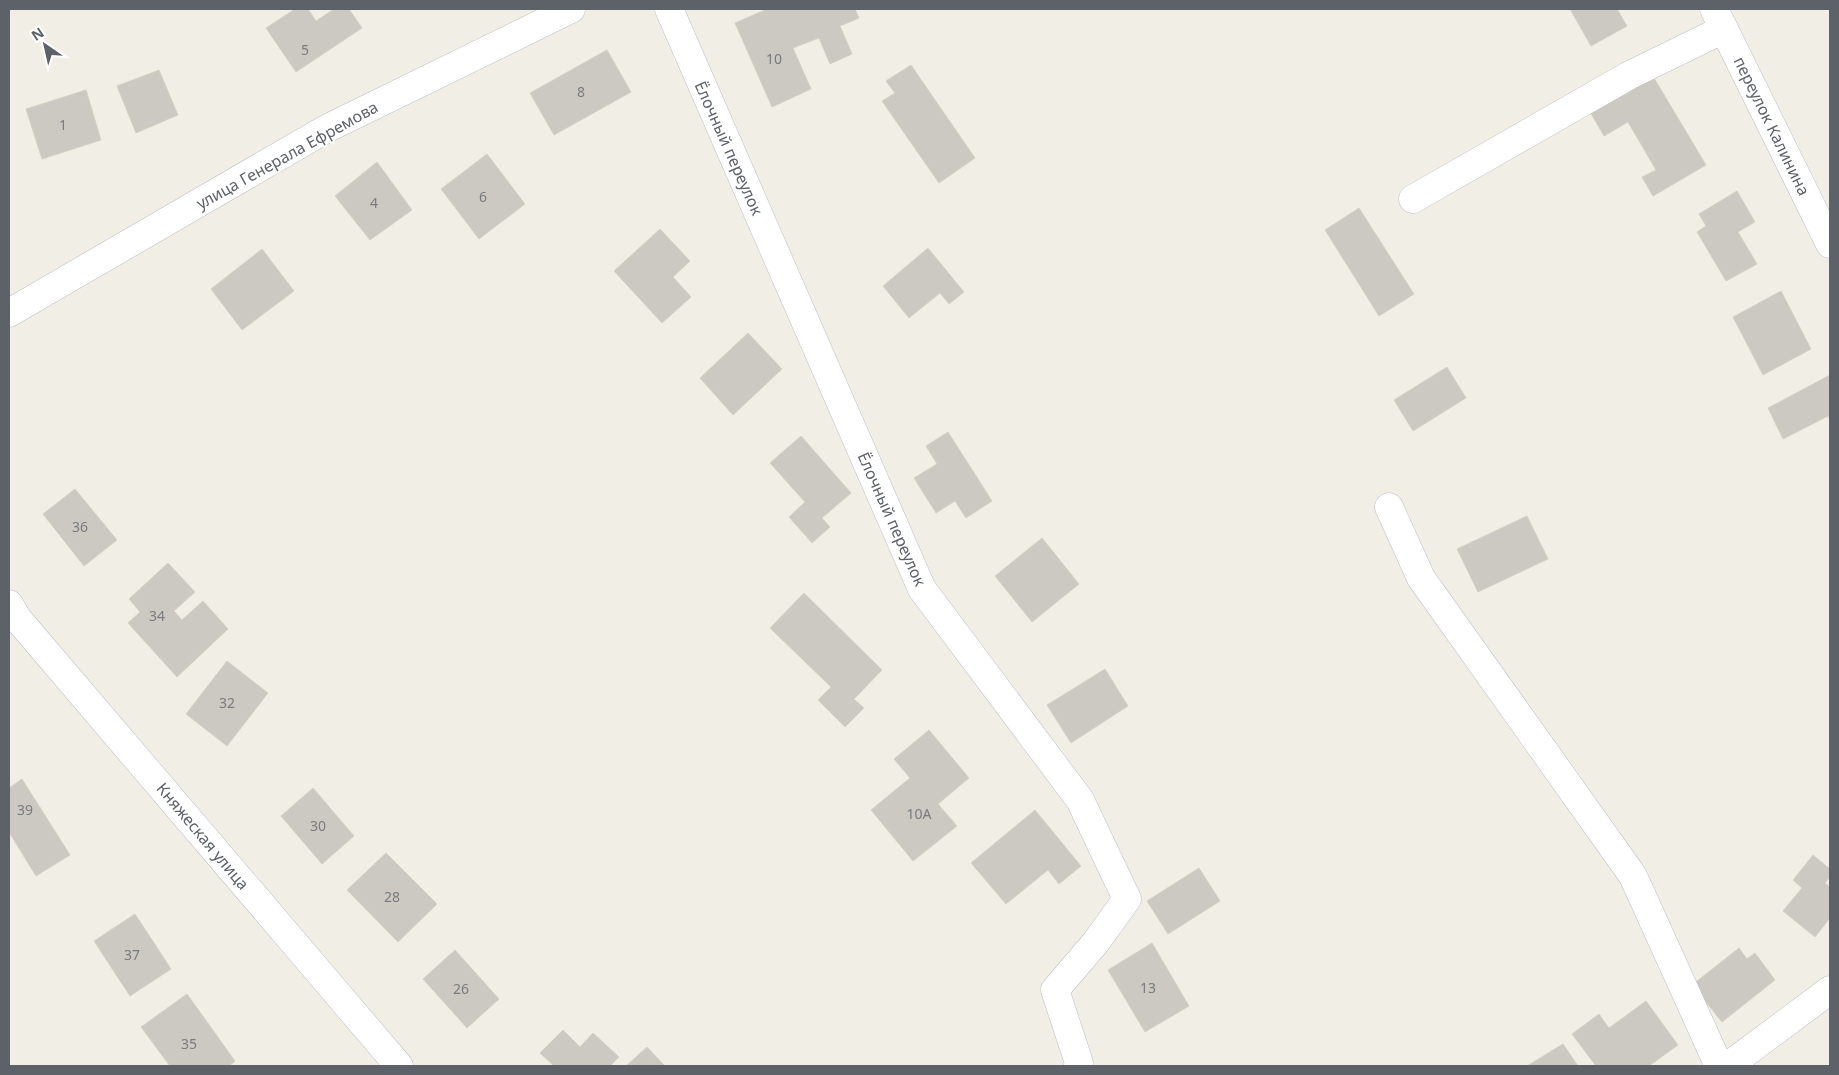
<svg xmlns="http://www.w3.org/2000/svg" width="1839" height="1075" viewBox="0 0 1839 1075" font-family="'Noto Sans',sans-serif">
<rect width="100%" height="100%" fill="#f1efe5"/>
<g fill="#ccc9c2" stroke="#d7d1c3">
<path d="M295 9H308L316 21 334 9H349L362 28 296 72 266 28Z"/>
<path d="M767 9H855L859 18 840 26 852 54 830 64 819 38 793 48 811 89 772 107 735 23Z"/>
<path d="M1570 9H1617L1627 26 1591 46Z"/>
<path d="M607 50 631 92 554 135 530 93Z"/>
<path d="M911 65 975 158 939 183 882 101 895 93 886 81Z"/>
<path d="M159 70 178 115 136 133 117 86Z"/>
<path d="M1651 73 1706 165 1653 196 1642 177 1656 170 1628 122 1604 136 1589 110Z"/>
<path d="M86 90 101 140 42 159 26 109Z"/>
<path d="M487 154 525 204 479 239 441 189Z"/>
<path d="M377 162 412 210 370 240 335 196Z"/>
<path d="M1737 191 1755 222 1738 232 1757 264 1726 281 1697 232 1706 226 1699 214Z"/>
<path d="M1359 208 1414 294 1379 316 1325 230Z"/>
<path d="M660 229 690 261 673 277 691 297 662 323 614 271Z"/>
<path d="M928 248 964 292 949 304 940 293 909 318 883 286Z"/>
<path d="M262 249 294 291 242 330 211 289Z"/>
<path d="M1781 291 1811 349 1763 375 1733 317Z"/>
<path d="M748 333 782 369 733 415 700 378Z"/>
<path d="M1447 367 1466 398 1413 431 1394 400Z"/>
<path d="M1830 375V420L1828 416 1783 439 1768 408Z"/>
<path d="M948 432 992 501 966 518 955 501 936 513 914 478 937 464 926 446Z"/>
<path d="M801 436 851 493 822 518 830 527 812 543 789 517 805 502 770 463Z"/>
<path d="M75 489 117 540 84 566 43 514Z"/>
<path d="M1527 516 1548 559 1478 592 1457 549Z"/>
<path d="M1042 538 1079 584 1032 622 995 576Z"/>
<path d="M168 563 195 592 174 611 182 620 203 601 228 629 177 677 128 623 140 612 129 599Z"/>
<path d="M804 593 882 670 854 699 864 708 845 727 818 700 831 687 770 628Z"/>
<path d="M227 661 268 693 227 746 186 714Z"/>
<path d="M1105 669 1128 706 1071 743 1047 705Z"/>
<path d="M929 730 969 778 938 804 957 826 913 861 871 810 910 778 894 759Z"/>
<path d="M22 779 70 855 36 876 9 832V788Z"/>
<path d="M313 788 354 836 322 864 281 816Z"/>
<path d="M1035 810 1081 866 1059 884 1048 870 1006 904 971 863Z"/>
<path d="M386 853 437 904 398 942 347 890Z"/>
<path d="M1813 855 1830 869V877L1825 883 1830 887V918L1815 937 1783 911 1802 888 1793 880Z"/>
<path d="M1199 868 1220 901 1168 934 1147 901Z"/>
<path d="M135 914 171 969 130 996 94 941Z"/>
<path d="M1152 943 1189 1006 1145 1032 1108 970Z"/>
<path d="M1739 948 1747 959 1755 953 1775 980 1722 1022 1692 985Z"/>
<path d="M455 950 499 999 467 1028 423 979Z"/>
<path d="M187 994 235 1061 229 1066H170L141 1027Z"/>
<path d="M1646 1001 1678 1045 1649 1066H1596L1572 1034 1599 1014 1609 1028Z"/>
<path d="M563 1030 580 1047 593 1033 619 1057 610 1066H554L540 1053Z"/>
<path d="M1563 1044 1578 1066H1527Z"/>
<path d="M647 1047 665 1066H626Z"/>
</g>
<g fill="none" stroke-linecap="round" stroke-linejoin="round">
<defs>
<g id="minor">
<path d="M669 9 922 589 1080 800 1127 899 1096 942 1055 990 1079 1063 1078 1066"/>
<path d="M1714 9 1830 244"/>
<path d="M1413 199 1628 76 1724 29"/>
<path d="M9 313 326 129 571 9"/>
<path d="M1389 507 1421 578 1633 876 1719 1066"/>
<path d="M9 604 17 618 399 1066"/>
<path d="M1728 1066 1830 990"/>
</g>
</defs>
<use href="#minor" stroke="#bdbfc5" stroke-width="29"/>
<use href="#minor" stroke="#fff" stroke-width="28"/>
</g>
<g text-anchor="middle" stroke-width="4" stroke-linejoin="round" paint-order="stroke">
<g font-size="14" fill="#797b7e">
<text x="305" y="55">5</text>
<text x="774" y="64">10</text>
<text x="581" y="97">8</text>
<text x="63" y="130">1</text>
<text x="483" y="202">6</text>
<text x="374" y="208">4</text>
<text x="80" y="532">36</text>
<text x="157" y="621">34</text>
<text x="227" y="708">32</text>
<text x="25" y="815">39</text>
<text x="919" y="819">10А</text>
<text x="318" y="831">30</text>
<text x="392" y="902">28</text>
<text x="132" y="960">37</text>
<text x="1148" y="993">13</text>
<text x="461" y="994">26</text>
<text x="189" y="1049">35</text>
</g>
<g font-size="16" fill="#5d6168" stroke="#fff">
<text transform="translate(1772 126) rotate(64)" y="6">переулок Калинина</text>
<text transform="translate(729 148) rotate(66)" y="6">Ёлочный переулок</text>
<text transform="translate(287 155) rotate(-29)" y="6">улица Генерала Ефремова</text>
<text transform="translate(892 519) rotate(66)" y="6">Ёлочный переулок</text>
<text transform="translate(203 836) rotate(50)" y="6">Княжеская улица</text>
</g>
</g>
<rect width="1839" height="1075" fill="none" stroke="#5d6168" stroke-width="20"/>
<g transform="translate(45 45) rotate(326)" stroke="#ffffff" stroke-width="4" paint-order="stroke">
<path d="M0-4L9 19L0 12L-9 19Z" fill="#5d6168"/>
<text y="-8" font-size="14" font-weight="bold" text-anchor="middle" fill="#5d6168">N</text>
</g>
</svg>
